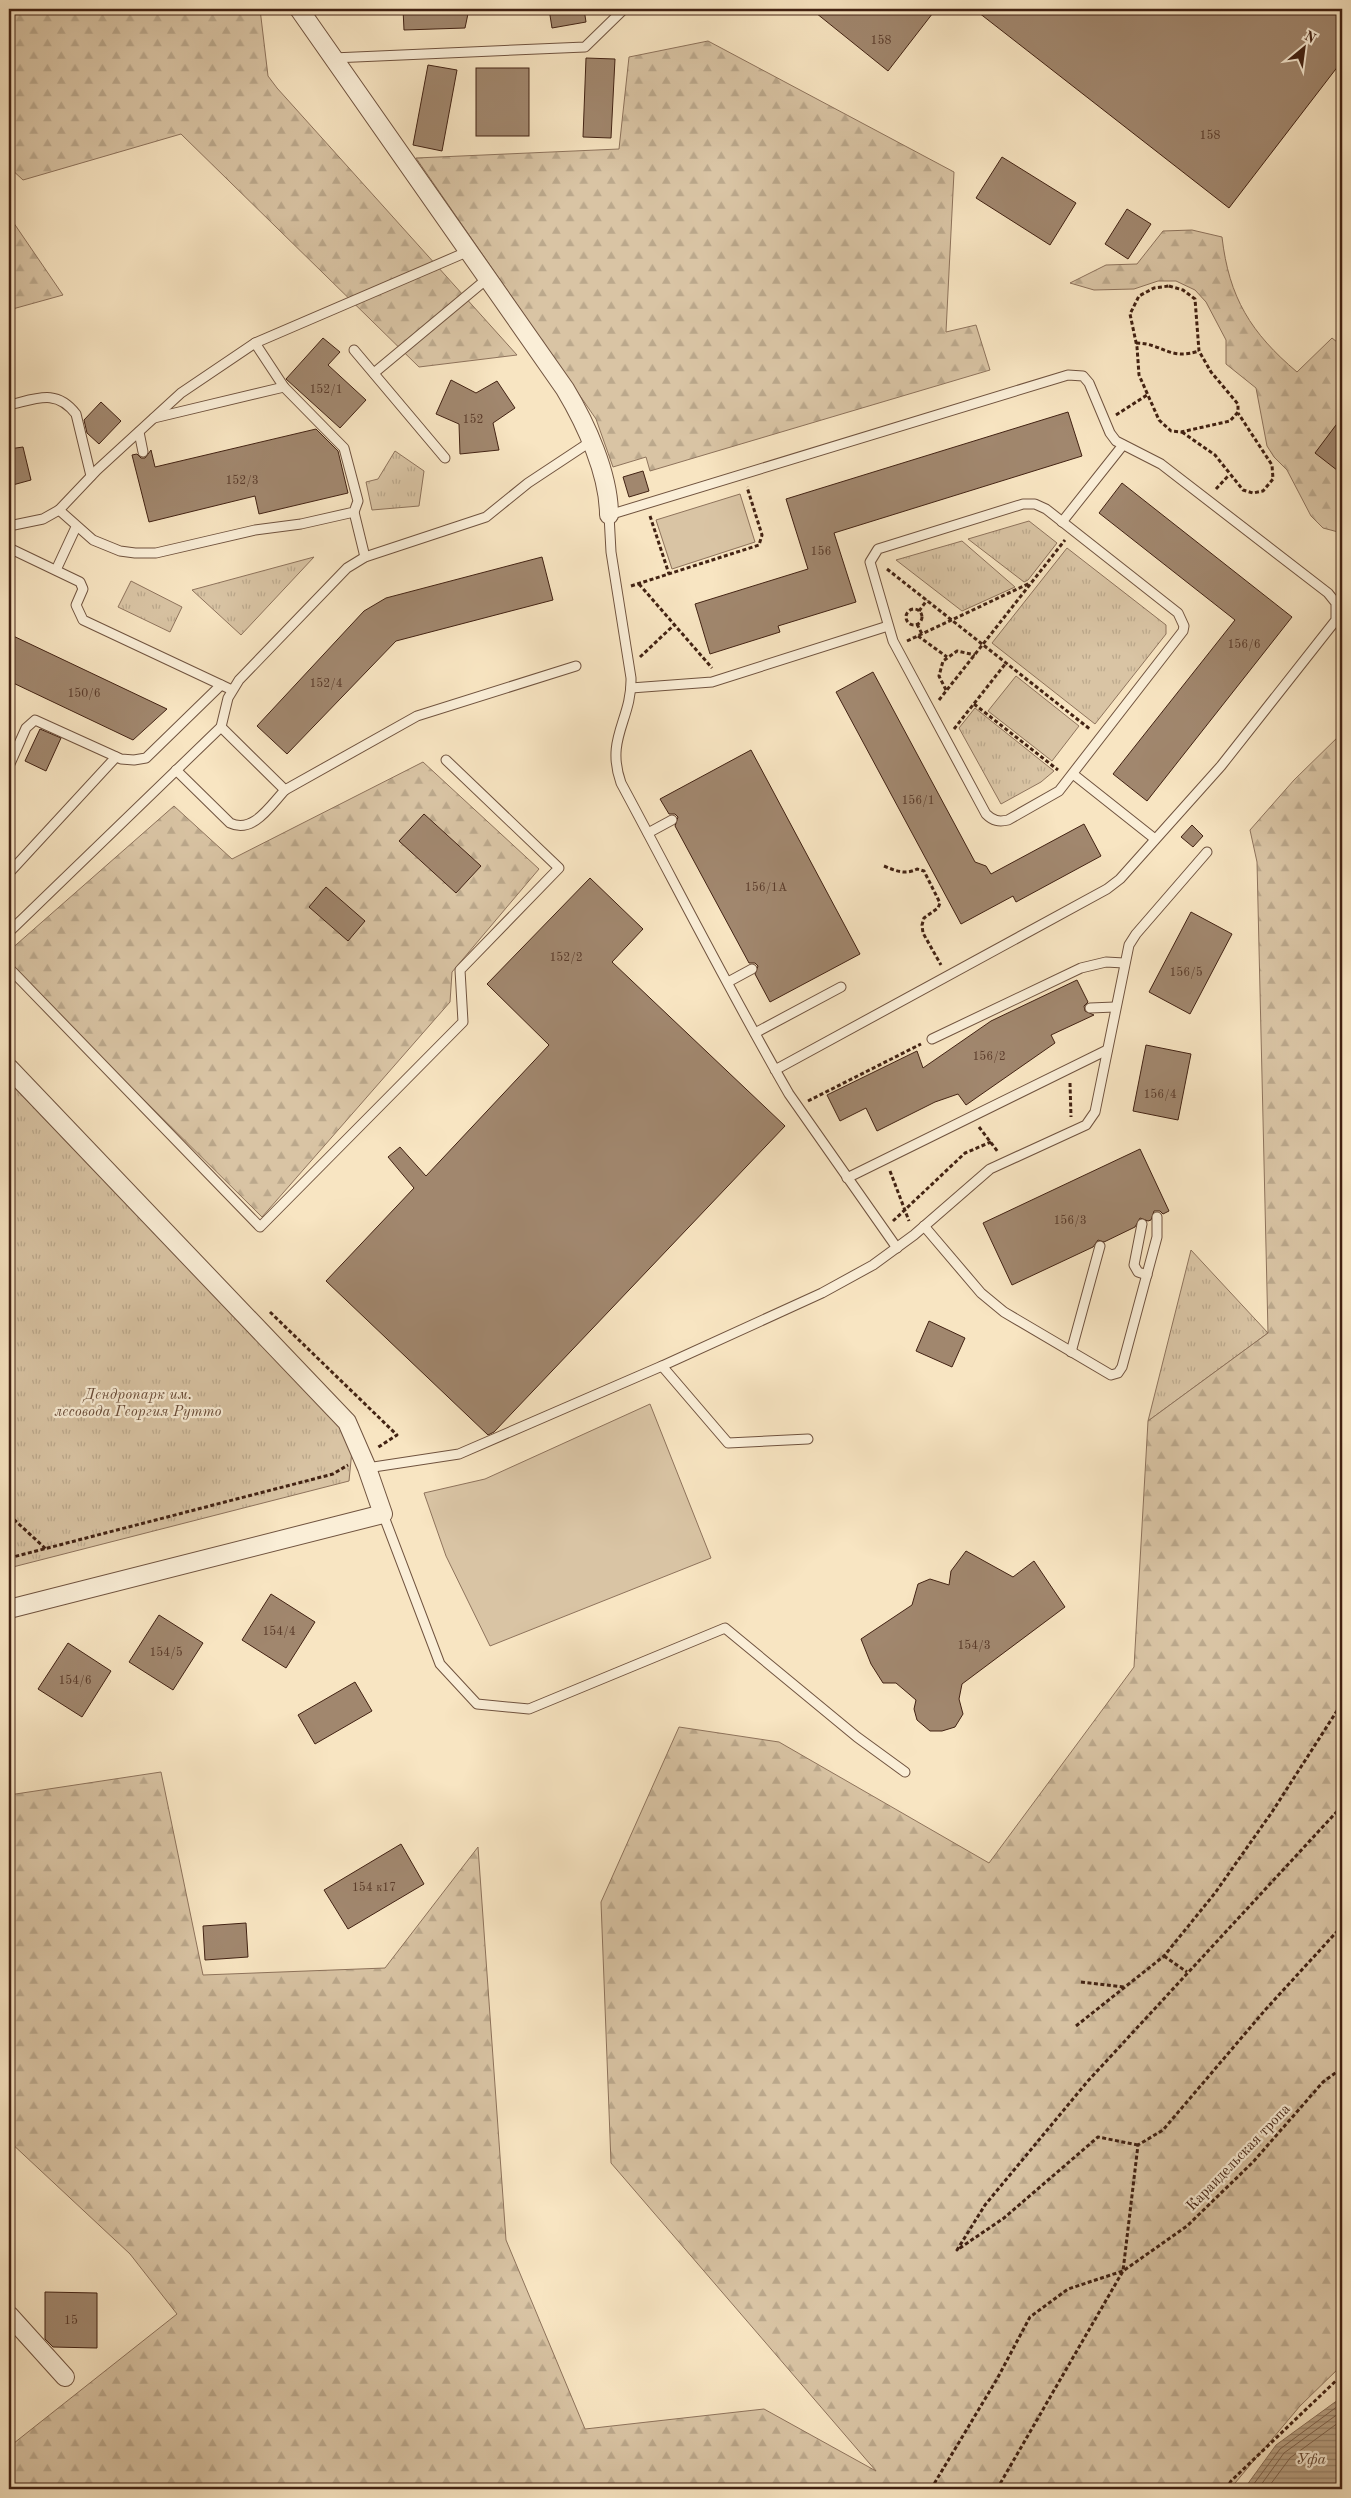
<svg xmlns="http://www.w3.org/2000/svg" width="1351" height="2498" viewBox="0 0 1351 2498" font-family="'Old Standard TT',serif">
<defs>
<pattern id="grass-tufts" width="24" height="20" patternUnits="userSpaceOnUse" patternTransform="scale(1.25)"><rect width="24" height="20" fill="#d9c4a4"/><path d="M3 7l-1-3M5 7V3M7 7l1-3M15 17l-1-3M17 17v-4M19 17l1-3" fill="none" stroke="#bba88c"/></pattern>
<pattern id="forest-firs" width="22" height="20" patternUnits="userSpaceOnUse" patternTransform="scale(1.25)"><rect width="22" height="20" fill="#d9c4a4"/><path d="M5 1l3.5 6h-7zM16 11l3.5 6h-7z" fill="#bba88c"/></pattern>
<pattern id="water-rules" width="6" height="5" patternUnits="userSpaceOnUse" patternTransform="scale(1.25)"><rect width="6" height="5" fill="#baa386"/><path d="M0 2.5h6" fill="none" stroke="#99846c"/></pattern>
</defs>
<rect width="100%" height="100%" fill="#f8e5c2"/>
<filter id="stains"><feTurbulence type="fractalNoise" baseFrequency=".004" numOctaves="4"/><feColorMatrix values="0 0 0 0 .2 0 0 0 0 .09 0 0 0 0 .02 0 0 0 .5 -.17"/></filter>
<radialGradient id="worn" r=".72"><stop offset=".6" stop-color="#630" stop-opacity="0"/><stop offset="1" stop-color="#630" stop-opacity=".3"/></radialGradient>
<g fill="url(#grass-tufts)" stroke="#8e735c">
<path d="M395 451 424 471 419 506 372 510 366 482 378 479Z"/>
<path d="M1029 521 1057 543 1028 580 1024 582 968 539Z"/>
<path d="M962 541 1015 587 962 611 896 560Z"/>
<path d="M1067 548 1166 625V634L1095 724 992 643Z"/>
<path d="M314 557 241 635 192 590Z"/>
<path d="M131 581 182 607 170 632 118 607Z"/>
<path d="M975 708 1054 771 1041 782 1001 804 959 728Z"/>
<path d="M9 1082 353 1440 349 1481 9 1568Z"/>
<path d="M1191 1250 1268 1333 1148 1421Z"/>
</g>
<g fill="url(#forest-firs)" stroke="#8e735c">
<path d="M9 9H260L268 76 277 88 517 355 419 367 181 134 23 180 9 167Z"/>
<path d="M708 41 954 172 946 332 976 325 990 370 650 471 646 457 613 467 596 419 416 158 619 149 629 57Z"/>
<path d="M9 216 63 295 9 310Z"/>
<path d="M1192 230 1222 237C1229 298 1251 333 1297 372L1332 338 1342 346V533L1323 528 1311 516 1287 470 1274 457 1267 446 1256 388 1226 364V340L1206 302 1195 290 1176 281H1158L1134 289 1094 290 1070 283 1106 265 1137 264 1163 231Z"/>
<path d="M1342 733V2365L1300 2406 1230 2489H9V2447L177 2314 130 2254 9 2141V1795L161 1772 203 1975 385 1968 478 1847 506 2240 585 2429 764 2409 876 2471 611 2163 601 1902 679 1727 779 1742 989 1863 1134 1667 1148 1421 1268 1333 1257 862 1250 830 1294 780Z"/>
<path d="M423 762 539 869 452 972 450 1002 262 1217 9 966V951L174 806 232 859Z"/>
</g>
<g fill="#d9c4a4" stroke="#8e735c">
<path d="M740 494 755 542 672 569 656 520Z"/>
<path d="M1016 676 1079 726 1052 761 988 711Z"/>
<path d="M650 1404 711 1558 490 1646 446 1556 424 1493 485 1479Z"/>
</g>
<path fill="url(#water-rules)" stroke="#8a6f58" d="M1342 2397V2489H1244L1276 2445Z"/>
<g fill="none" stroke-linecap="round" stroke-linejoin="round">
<g stroke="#7e624c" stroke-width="1">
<path d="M1250 2489 1280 2449 1342 2403"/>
<path d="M1258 2489 1284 2453 1342 2411"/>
<path d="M1267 2489 1290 2458 1342 2420"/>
</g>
</g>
<g fill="#a1876e" stroke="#422213">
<path d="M403 9H469L465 28 404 30Z"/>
<path d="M549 9H584L586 22 552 28Z"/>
<path d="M811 9H936L888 71Z"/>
<path d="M974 9H1342V61L1229 208Z"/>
<path d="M586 58 615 59 611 138 583 137Z"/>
<path d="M428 65 457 70 442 151 413 145Z"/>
<rect x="476" y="68" width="53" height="68"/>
<path d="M1002 157 1076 203 1050 245 976 198Z"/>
<path d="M1127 209 1151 224 1128 259 1105 244Z"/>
<path d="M323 338 340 352 328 365 366 400 340 428 286 379Z"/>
<path d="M451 380 476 393 497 381 515 408 493 423 499 450 460 454 459 424 436 414Z"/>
<path d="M101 402 121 421 99 444 87 433 84 420Z"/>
<path d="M1068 412 1082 456 834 533 856 602 778 626 780 632 710 654 695 604 808 569 786 499Z"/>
<path d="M1342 417V474L1315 453Z"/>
<path d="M316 429 338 451 348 493 259 514 255 496 149 522 132 455 137 454 141 458H145L151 450 155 467Z"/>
<path d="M23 447 31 480 9 486V449Z"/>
<path d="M643 471 649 491 629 497 623 477Z"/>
<path d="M1122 483 1292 617 1147 801 1113 774 1235 620 1099 513Z"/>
<path d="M542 557 553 600 396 641 287 754 257 726 364 611 386 598Z"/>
<path d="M9 634 167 709 133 740 9 681Z"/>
<path d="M873 672 975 862 986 866 991 874 1084 824 1101 856 1016 902 1013 896 961 924 836 692Z"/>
<path d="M40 729 61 738 46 771 25 761Z"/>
<path d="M751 750 860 954 770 1002 755 974 758 966 755 963H749L675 826 678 817 675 814H669L660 799Z"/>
<path d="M424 814 481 866 456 893 399 841Z"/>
<path d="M1192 825 1203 836 1193 847 1181 837Z"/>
<path d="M590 878 643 929 612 962 785 1126 494 1432 488 1435 326 1281 414 1188 388 1157 400 1147 426 1176 549 1045 487 984Z"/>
<path d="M326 887 365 921 348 941 309 907Z"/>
<path d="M1191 912 1232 934 1190 1014 1149 992Z"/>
<path d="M1077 980 1088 1002 1084 1006 1085 1011 1094 1015 1051 1035 1055 1043 966 1105 958 1094 935 1102 877 1131 866 1108 840 1121 827 1095 917 1051 923 1068 991 1021Z"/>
<path d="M1146 1045 1191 1054 1178 1120 1133 1111Z"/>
<path d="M1140 1149 1169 1211 1163 1214 1160 1211H1154L1151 1220 1148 1221 1140 1218 1135 1227 1104 1242 1098 1240 1093 1247 1012 1285 983 1223Z"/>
<path d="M929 1321 965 1338 952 1367 916 1351Z"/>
<path d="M966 1551 1013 1577 1034 1561 1065 1607 962 1684 959 1699 963 1714 955 1727 942 1731H930L917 1720 914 1709 916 1700 896 1683H883L871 1664 861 1639 912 1605 918 1584 930 1579 949 1585 951 1571Z"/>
<path d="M271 1594 315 1622 286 1668 242 1640Z"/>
<path d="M159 1615 203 1643 173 1690 129 1662Z"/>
<path d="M68 1643 111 1671 82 1717 38 1689Z"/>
<path d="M355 1682 372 1711 315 1744 298 1715Z"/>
<path d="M401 1844 424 1884 348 1929 324 1890Z"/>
<path d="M246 1923 248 1957 205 1960 203 1926Z"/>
<path d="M45 2292 97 2293V2348L53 2347 45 2339Z"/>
</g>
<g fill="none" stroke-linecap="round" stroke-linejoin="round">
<defs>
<g id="lane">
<path d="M333 58 585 47 624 9"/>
<path d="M354 350 445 458"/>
<path d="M374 373 488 278"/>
<path d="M9 405C36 399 56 388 76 414L91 476"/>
<path d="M154 418 284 387"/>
<path d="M139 432 143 452"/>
<path d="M1023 504H1035L1046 509 1178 613 1184 626 1183 631 1059 791 1008 820C999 822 993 821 986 814L893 641 870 562 878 549Z"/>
<path d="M59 510 93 540 120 551 135 553H156L255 530 301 524 354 512 358 501 344 448 284 387 255 343"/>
<path d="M354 512 365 557"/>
<path d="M1062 522 1123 445"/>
<path d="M9 526 43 519 59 510 97 470 181 393 255 343 469 251"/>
<path d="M9 548 80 582 83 589 76 605 83 620 232 690"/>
<path d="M56 570 76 527"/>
<path d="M631 688 712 682 888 626"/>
<path d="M221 727 285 790 417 716 576 666"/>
<path d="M9 766 26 728 35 720 121 759 134 760 146 758 221 685"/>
<path d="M176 770 230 823C253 834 270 806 285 790"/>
<path d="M1073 774 1155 839"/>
<path d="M648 833 672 820"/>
<path d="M9 873 116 757"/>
<path d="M9 932 221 727 228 698 239 680 347 568 365 557 486 517 528 483 590 442"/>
<path d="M9 968 260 1227 463 1022 460 970 559 868 446 760"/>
<path d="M728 982 752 969"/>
<path d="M1090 1008 1115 1007"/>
<path d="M755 1033 841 987"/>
<path d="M932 1039 1081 968 1106 962 1124 963"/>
<path d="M775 1070 1107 889 1120 879 1221 766 1336 620V603L1328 593 1161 464 1116 441 1110 433 1089 383 1083 376 1068 375 609 515 611 552 631 678C632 720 605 738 621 783 677 887 730 992 789 1094L897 1248"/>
<path d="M847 1178 1107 1050"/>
<path d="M1142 1224 1134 1265 1138 1272 1147 1275"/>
<path d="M924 1226 981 1293 1004 1312 1111 1375 1118 1373 1122 1367 1157 1237V1217"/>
<path d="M1071 1352 1100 1246"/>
<path d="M662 1366 822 1293 873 1265 914 1235 990 1169 1086 1125 1095 1112 1129 945 1136 934 1207 852"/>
<path d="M367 1468 459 1454 662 1366 728 1443 808 1439"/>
<path d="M383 1514 440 1664 477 1704 529 1709 725 1628 857 1737 905 1772"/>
</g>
<g id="street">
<path d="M299 9 565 389C586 424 609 474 609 515"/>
<path d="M9 1068 347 1422 367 1468 383 1514 9 1609"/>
<path d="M9 2315 65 2377"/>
</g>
</defs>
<use href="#lane" stroke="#70533f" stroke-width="11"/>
<use href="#street" stroke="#70533f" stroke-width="20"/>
<g stroke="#422213" stroke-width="3" stroke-dasharray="4 2.5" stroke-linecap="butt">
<path d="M1169 286 1183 290 1195 299 1199 351 1211 372 1238 404V412L1230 421 1181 432 1171 431 1159 420 1139 375 1137 347 1130 314 1139 296 1154 288Z"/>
<path d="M1136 343C1162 343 1169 361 1199 351"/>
<path d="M1116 415 1147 395"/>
<path d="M1182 432 1215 455 1243 490 1253 493 1263 491 1273 479 1272 465 1238 413"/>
<path d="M1216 489 1229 475"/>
<path d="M650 516 669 574"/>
<path d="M887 569 1091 730"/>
<path d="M639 584 712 668"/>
<path d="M631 586 759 545 762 535 747 487"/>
<circle cx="914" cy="617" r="8"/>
<path d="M919 611 927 600"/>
<path d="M917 624 922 634"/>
<path d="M918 636 947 657"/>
<path d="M907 641 1030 583"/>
<path d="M640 657 674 625"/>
<path d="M946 690 939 676 943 661 957 651 975 655"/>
<path d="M939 700 1065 540"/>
<path d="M974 704 1058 770"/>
<path d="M954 729 1006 663"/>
<path d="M884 866C896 871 905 875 917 869L924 871 940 903 938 908 924 918 922 925 923 933 941 965"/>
<path d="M1070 1083 1071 1117"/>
<path d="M808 1101 921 1044"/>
<path d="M979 1127 998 1152"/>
<path d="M890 1171 909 1221"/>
<path d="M893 1221 965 1153 991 1142"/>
<path d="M270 1312 397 1435 377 1448"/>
<path d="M9 1515 46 1549"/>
<path d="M9 1558 333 1474 348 1465"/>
<path d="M1164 1956 1187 1972"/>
<path d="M1081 1982 1124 1987"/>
<path d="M1076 2026 1164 1956 1215 1893 1272 1812 1342 1703"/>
<path d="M1138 2145 1098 2137 1004 2218 957 2250 985 2205 1087 2082 1342 1806"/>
<path d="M931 2489 997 2379 1030 2317 1068 2289 1123 2271 1187 2226 1253 2162 1323 2082 1342 2068"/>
<path d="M997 2489 1123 2271 1138 2145 1163 2130 1266 2009 1342 1926"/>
<path d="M1226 2489 1231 2481 1342 2375"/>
</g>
<use href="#lane" stroke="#faeed7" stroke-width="9"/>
<use href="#street" stroke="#faeed7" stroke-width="18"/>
</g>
<g text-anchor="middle" stroke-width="4.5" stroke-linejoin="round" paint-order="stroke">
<g font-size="12" fill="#5a3b2a">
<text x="881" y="44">158</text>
<text x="1210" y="139">158</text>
<text x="326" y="393">152/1</text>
<text x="473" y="423">152</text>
<text x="242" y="484">152/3</text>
<text x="821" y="555">156</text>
<text x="1244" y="648">156/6</text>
<text x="326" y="687">152/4</text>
<text x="84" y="697">150/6</text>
<text x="918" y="804">156/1</text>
<text x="766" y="891">156/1А</text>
<text x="566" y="961">152/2</text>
<text x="1186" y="976">156/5</text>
<text x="989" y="1060">156/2</text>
<text x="1160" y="1098">156/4</text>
<text x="1070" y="1224">156/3</text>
<text x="279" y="1635">154/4</text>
<text x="974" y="1649">154/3</text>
<text x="166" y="1656">154/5</text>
<text x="75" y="1684">154/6</text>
<text x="374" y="1891">154 к17</text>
<text x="71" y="2324">15</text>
</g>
<g font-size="15" font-style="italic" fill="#684a37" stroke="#faeed7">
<text x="138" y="1399">Дендропарк им.<tspan x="138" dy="17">лесовода Георгия Рутто</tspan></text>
</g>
<g font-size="15" fill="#422213" stroke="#faeed7">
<text transform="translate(1238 2157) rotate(-46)" y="5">Караидельская тропа</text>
</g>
<g font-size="16" font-style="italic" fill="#664936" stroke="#faeed7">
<text x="1311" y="2464">Уфа</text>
</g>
</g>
<rect width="1351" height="2498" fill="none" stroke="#f8e5c2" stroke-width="30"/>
<rect x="10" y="10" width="1331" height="2478" fill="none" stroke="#422213" stroke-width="2.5"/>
<rect x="15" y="15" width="1321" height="2468" fill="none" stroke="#422213"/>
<g transform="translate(1304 48) rotate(29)" stroke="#faeed7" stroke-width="4" paint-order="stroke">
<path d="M0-4L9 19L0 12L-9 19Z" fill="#422213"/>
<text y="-8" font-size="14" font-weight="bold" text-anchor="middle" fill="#422213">N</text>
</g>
<rect width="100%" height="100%" filter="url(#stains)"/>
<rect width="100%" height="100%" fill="url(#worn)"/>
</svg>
